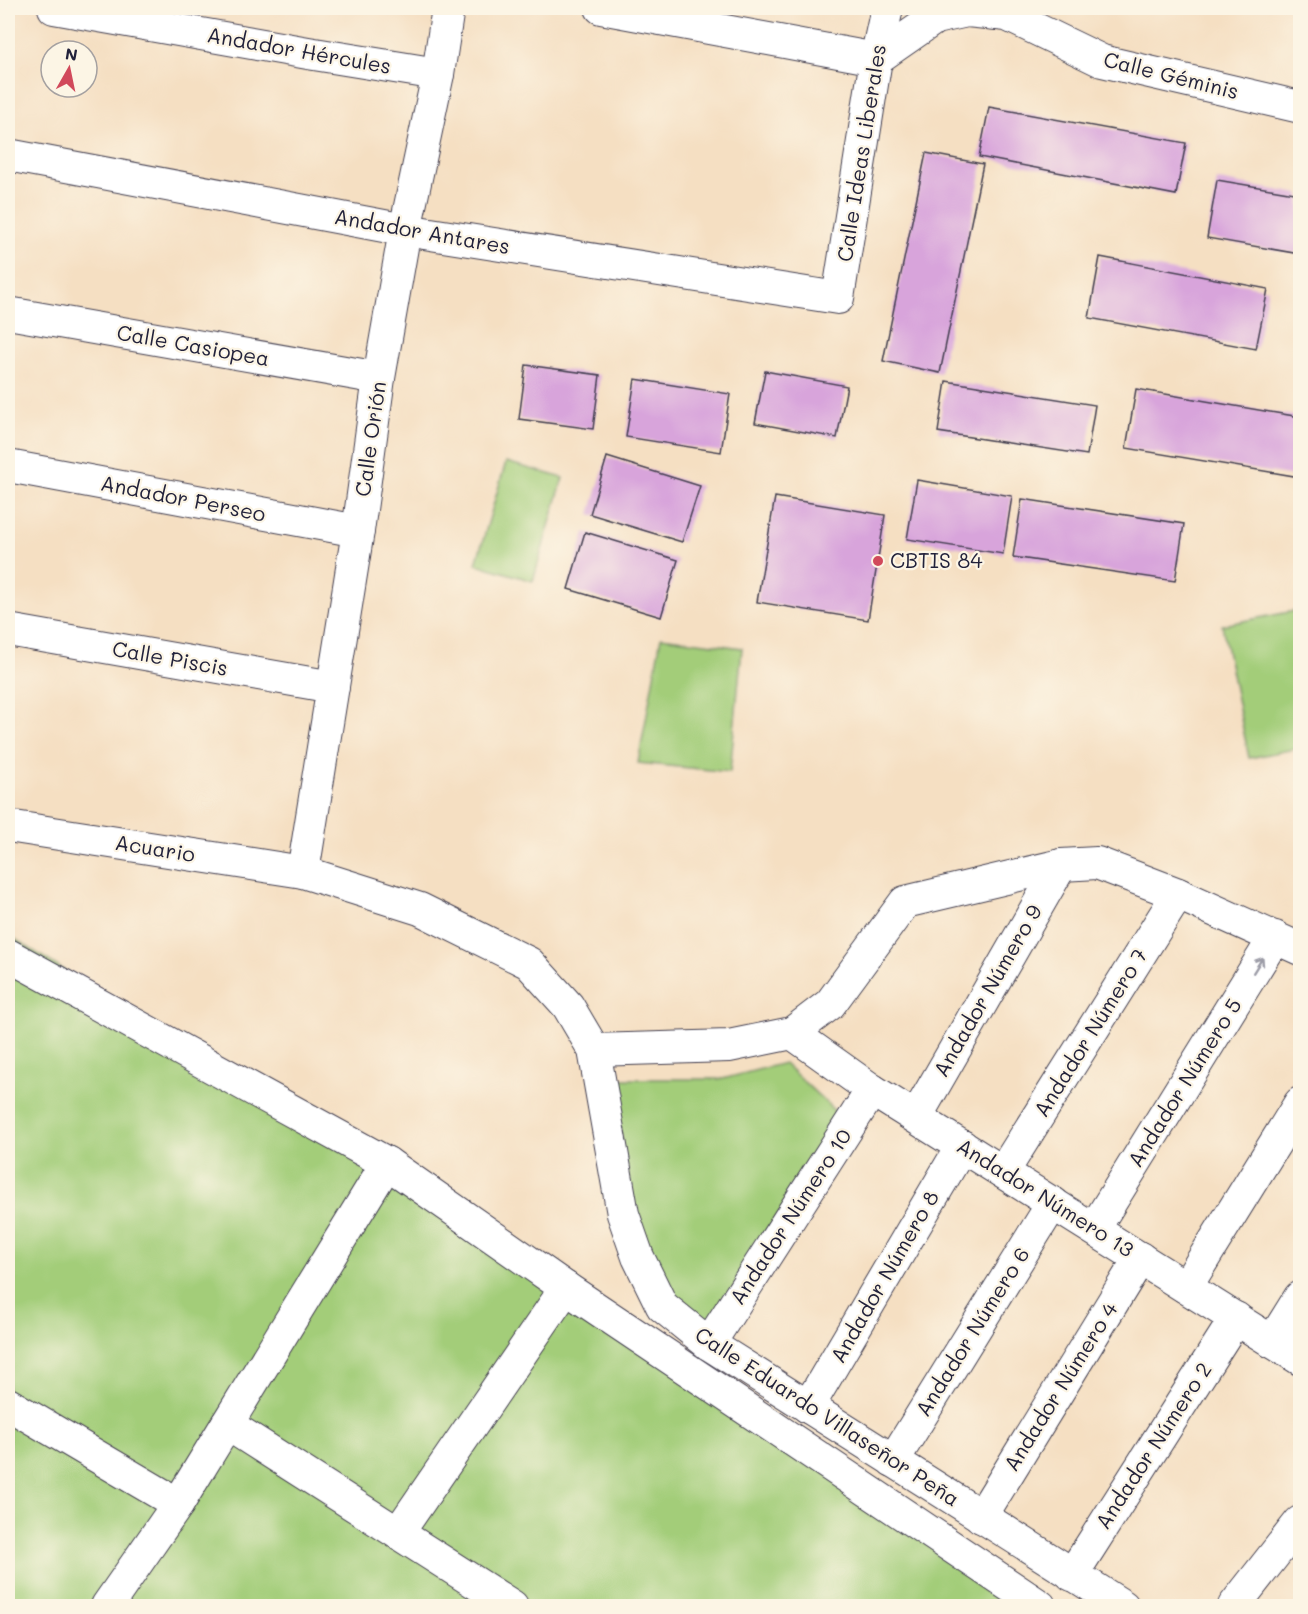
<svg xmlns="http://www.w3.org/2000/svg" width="1308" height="1614" viewBox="0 0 1308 1614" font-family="Mali,sans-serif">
<rect width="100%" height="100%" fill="#fcf5e5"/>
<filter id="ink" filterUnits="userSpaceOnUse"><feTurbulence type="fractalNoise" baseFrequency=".0167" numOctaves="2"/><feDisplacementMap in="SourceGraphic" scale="12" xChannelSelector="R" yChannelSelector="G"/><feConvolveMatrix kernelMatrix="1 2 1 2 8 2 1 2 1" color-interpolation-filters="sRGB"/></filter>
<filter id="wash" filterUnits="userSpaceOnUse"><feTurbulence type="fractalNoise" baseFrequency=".008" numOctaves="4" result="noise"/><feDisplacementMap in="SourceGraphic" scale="24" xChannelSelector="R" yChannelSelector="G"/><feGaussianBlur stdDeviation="1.35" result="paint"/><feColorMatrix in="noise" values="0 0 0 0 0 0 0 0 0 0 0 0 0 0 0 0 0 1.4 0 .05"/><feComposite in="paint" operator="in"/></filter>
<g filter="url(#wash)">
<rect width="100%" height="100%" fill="#f5dfc2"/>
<g fill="#a3cd79" stroke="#62785a" stroke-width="1.5">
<path d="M506 462 563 478 533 581 476 564Z"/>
<path d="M1300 610V748L1249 758 1222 625Z"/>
<path d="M661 637 742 648 730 772 638 763Z"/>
<path d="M10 936 1055 1606H8V940Z"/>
<path d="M784 1063 840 1116 706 1333 642 1259 611 1079H723Z"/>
</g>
<g id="blocks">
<g fill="#d8a4db">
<path d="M989 107 1186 143 1176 195 979 157Z"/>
<path d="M926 153 983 164 940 373 883 361Z"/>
<path d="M1217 180 1300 194V254L1207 238Z"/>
<path d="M1100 257 1268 289 1256 349 1089 318Z"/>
<path d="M526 365 600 375 593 429 519 419Z"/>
<path d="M765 371 847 386 837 438 755 423Z"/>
<path d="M635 379 730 394 721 452 626 437Z"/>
<path d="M946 381 1095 405 1087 455 938 432Z"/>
<path d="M1136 389 1300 417V477L1126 448Z"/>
<path d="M607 457 700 486 682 542 590 514Z"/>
<path d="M917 480 1012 496 1003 554 907 539Z"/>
<path d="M775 497 885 515 868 620 757 602Z"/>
<path d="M1022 499 1184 524 1175 581 1013 557Z"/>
<path d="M585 532 678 560 661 617 568 589Z"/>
</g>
</g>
</g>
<g filter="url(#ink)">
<use href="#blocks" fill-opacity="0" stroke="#423e4f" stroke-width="1.5"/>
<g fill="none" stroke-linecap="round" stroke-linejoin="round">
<defs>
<g id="minor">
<path d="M54 8 308 53 438 74"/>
<path d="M601 8 876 59 935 18 967 11 1007 15 1102 61 1300 107"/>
<path d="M8 155 405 230 838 298 876 59 887 8"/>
<path d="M8 313 379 378"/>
<path d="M8 466 358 531"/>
<path d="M8 630 333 687"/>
<path d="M8 826 303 872 420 909 529 963 568 1006 594 1050 623 1214 638 1257 662 1306 709 1344 1123 1606"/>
<path d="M303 872 358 531 379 378 405 230 438 74 448 8"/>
<path d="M8 955 387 1163 566 1288 1040 1606"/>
<path d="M792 1033 872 1090 1300 1359"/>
<path d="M594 1050 729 1046 792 1033 830 1004 905 902 1061 865 1097 863 1178 894 1300 949"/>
<path d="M916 1117 1061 865"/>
<path d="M1003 1172 1178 894"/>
<path d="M1094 1229 1275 937"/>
<path d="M1186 1287 1300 1103"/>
<path d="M1272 1342 1300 1297"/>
<path d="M709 1344 872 1090"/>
<path d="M8 1404 178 1504"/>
<path d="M808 1407 962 1146"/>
<path d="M227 1424 512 1606"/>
<path d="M893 1461 1053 1203"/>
<path d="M981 1517 1140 1258"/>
<path d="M398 1533 566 1288"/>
<path d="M1072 1575 1236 1318"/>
<path d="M107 1606 178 1504 387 1163"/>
<path d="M1234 1606 1300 1522"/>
</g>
</defs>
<use href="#minor" stroke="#423e4f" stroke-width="34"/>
<use href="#minor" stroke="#fff" stroke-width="32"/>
</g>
<defs><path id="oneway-shaft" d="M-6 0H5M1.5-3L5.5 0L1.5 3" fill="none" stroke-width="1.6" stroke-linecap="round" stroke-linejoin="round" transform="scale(1.5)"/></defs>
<use stroke="#9c9ca7" href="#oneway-shaft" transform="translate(1258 965) rotate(-58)"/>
</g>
<circle fill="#d1495b" stroke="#fcf5e5" stroke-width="2" cx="878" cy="561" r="6"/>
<g text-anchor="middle" stroke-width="4.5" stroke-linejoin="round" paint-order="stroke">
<g font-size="21" fill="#22223b" stroke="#fcf5e5">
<text transform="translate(299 51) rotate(10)" y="7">Andador Hércules</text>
<text transform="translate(1171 76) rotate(14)" y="7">Calle Géminis</text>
<text transform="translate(862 153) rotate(-81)" y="7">Calle Ideas Liberales</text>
<text transform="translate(422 232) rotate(10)" y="7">Andador Antares</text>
<text transform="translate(193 346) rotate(10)" y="7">Calle Casiopea</text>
<text transform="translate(371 439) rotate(-82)" y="7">Calle Orión</text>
<text transform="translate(183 499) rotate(11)" y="7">Andador Perseo</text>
<text transform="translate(170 659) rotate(10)" y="7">Calle Piscis</text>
<text transform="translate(155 849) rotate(9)" y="7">Acuario</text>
<text transform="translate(988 991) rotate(-60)" y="7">Andador Número 9</text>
<text transform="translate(1091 1033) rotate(-58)" y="7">Andador Número 7</text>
<text transform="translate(1185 1083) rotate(-58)" y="7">Andador Número 5</text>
<text transform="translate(1045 1198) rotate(32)" y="7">Andador Número 13</text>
<text transform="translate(791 1217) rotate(-57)" y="7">Andador Número 10</text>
<text transform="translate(885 1277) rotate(-60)" y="7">Andador Número 8</text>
<text transform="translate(973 1332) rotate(-58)" y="7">Andador Número 6</text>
<text transform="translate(1061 1387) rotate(-58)" y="7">Andador Número 4</text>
<text transform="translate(827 1417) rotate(33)" y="7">Calle Eduardo Villaseñor Peña</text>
<text transform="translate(1154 1446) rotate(-57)" y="7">Andador Número 2</text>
</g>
<g font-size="21" fill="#22223b" stroke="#fcf5e5" text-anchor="start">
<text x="890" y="568">CBTIS 84</text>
</g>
</g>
<rect width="1308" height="1614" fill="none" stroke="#fcf5e5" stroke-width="30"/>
<g transform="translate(69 69) rotate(9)"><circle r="28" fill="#fcf5e5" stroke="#a5a1a1" stroke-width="1.5"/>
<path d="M0-4.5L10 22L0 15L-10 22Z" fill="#d1495b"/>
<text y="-9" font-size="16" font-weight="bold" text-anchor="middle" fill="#22223b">N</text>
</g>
</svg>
